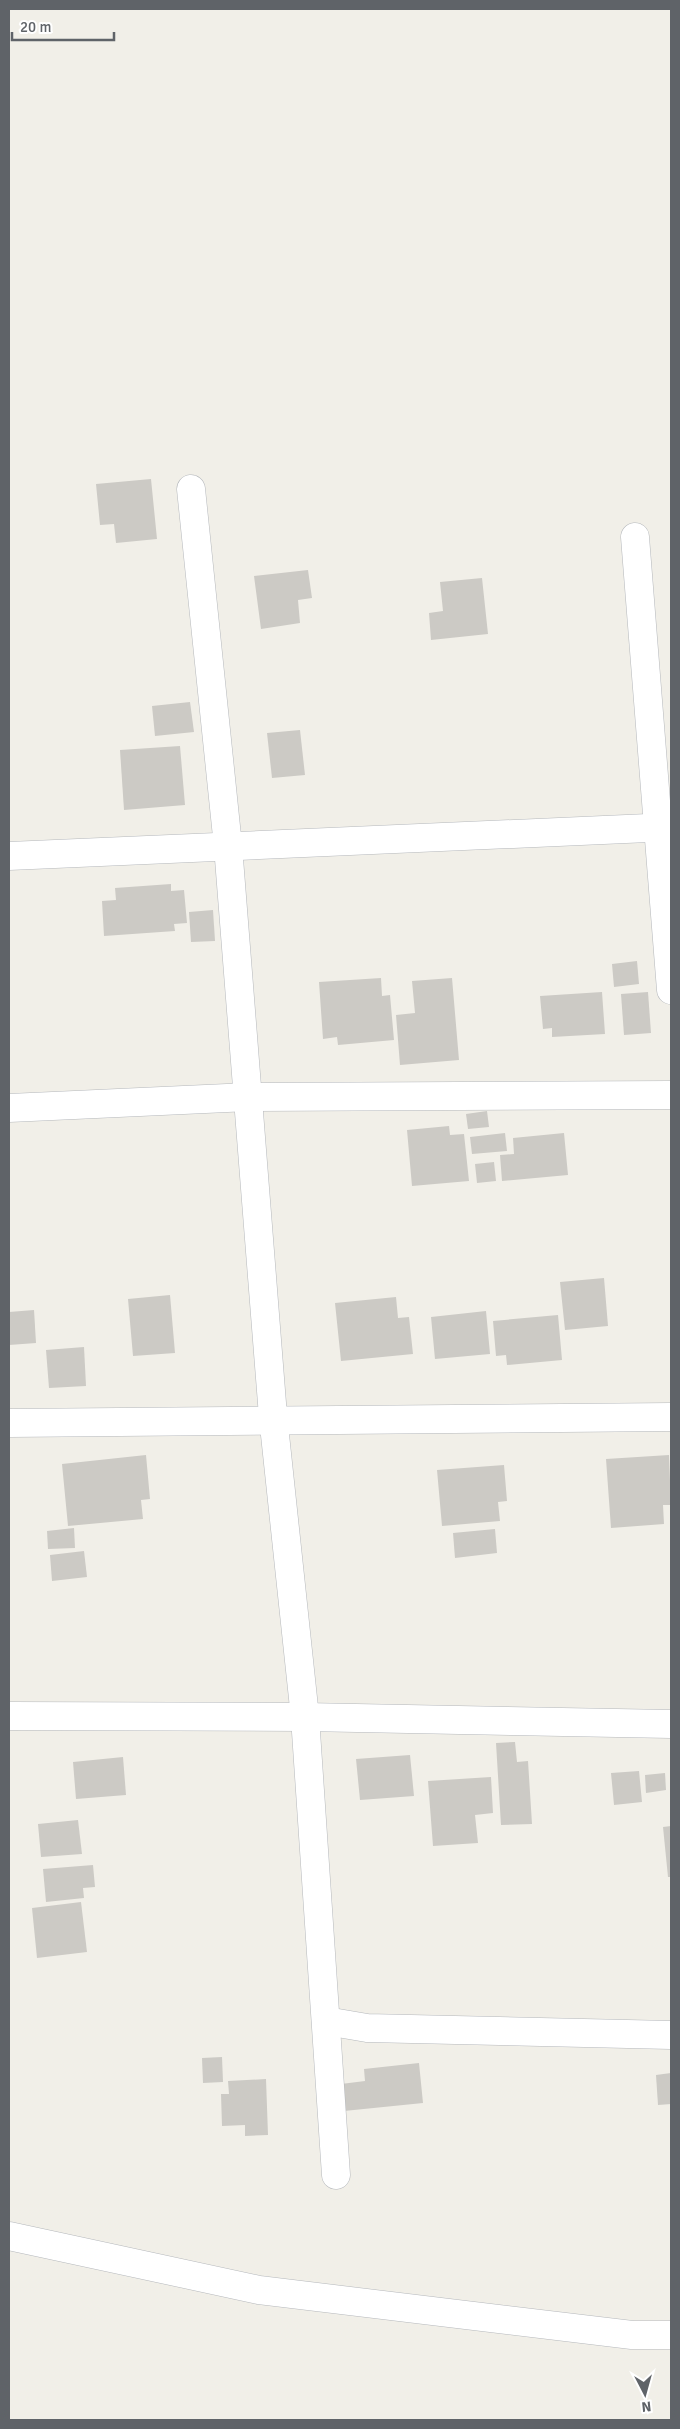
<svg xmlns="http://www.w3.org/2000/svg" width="680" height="2429" viewBox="0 0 680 2429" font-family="Signika,sans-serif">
<rect width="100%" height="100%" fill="#f1efe8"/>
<g fill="#cccac5">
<path d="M151 479 157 539 116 543 114 524 100 525 96 484Z"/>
<path d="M308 570 312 598 298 600 300 623 261 629 254 576Z"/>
<path d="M482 578 488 634 431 640 429 613 443 611 440 582Z"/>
<path d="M190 702 194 732 155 736 152 706Z"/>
<path d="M300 730 305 775 272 778 267 733Z"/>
<path d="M180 746 185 805 124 810 120 750Z"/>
<path d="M171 884V891L184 890 187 923 174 924 175 931 104 936 102 901 116 900 115 888Z"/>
<path d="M213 910 215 941 191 942 189 912Z"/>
<path d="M637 961 639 984 614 987 612 964Z"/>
<path d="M381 978 382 996 390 995 394 1040 338 1045 337 1037 323 1039 319 982Z"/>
<path d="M452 978 459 1060 400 1065 396 1015 415 1013 412 981Z"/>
<path d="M602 992 605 1034 552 1037V1028L543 1029 540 996Z"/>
<path d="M648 992 651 1033 624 1035 621 994Z"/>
<path d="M487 1111 489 1127 468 1129 466 1114Z"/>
<path d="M449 1126 450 1135 464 1134 469 1181 412 1186 407 1130Z"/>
<path d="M505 1133 507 1151 472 1154 470 1137Z"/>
<path d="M564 1133 568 1175 502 1181 500 1155 514 1154 513 1138Z"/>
<path d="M494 1162 496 1181 477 1183 475 1164Z"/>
<path d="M604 1278 608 1326 565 1330 560 1282Z"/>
<path d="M170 1295 175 1353 133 1356 128 1299Z"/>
<path d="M396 1297 398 1318 409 1317 413 1354 341 1361 335 1303Z"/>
<path d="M34 1310 36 1343 9 1345V1312Z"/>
<path d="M486 1311 490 1354 435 1359 431 1317Z"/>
<path d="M558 1315 562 1360 507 1365 506 1355 496 1356 493 1321Z"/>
<path d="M84 1347 86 1386 49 1388 46 1350Z"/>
<path d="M146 1455 150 1499 141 1500 143 1519 68 1526 62 1464Z"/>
<path d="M669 1455 671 1505H663L664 1524 611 1528 606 1459Z"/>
<path d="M504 1465 507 1501 498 1502 500 1521 442 1526 437 1470Z"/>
<path d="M74 1528 75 1548 48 1549 47 1531Z"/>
<path d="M495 1529 497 1553 455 1558 453 1533Z"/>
<path d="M84 1551 87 1577 52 1581 50 1555Z"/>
<path d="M515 1742 517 1762 528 1761 532 1824 501 1825 496 1743Z"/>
<path d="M410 1755 414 1796 360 1800 356 1759Z"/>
<path d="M123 1757 126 1795 76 1799 73 1762Z"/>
<path d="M639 1771 642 1802 614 1805 611 1773Z"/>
<path d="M665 1773 666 1790 646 1793 645 1775Z"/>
<path d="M491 1777 493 1813 475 1815 478 1843 433 1846 428 1781Z"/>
<path d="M78 1820 82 1854 41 1857 38 1824Z"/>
<path d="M671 1826V1877H668L663 1827Z"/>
<path d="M93 1865 95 1887 83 1888 84 1898 46 1902 43 1869Z"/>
<path d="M81 1902 87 1952 37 1958 32 1908Z"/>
<path d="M222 2057 223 2082 203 2083 202 2058Z"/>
<path d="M419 2063 423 2103 344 2111 341 2084 365 2081 364 2069Z"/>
<path d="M671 2073V2104L658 2105 656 2075Z"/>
<path d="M266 2079 268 2135 245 2136V2125L222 2126 221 2094H229L228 2081Z"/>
</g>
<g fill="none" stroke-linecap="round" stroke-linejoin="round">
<defs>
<g id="minor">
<path d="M191 489 228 846 273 1416 305 1717 336 2175"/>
<path d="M635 537 671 990"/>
<path d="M9 856 671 827"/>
<path d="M9 1108 249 1097 671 1095"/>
<path d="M9 1423 671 1417"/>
<path d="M9 1716 305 1717 671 1724"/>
<path d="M326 2021 367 2028 671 2035"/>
<path d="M9 2236 259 2290 632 2335H671"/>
</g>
</defs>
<use href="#minor" stroke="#b5b8bc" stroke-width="29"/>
<use href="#minor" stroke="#fff" stroke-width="28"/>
</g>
<rect width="680" height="2429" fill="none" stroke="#5f6368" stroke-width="20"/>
<g transform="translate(645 2394) rotate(174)" stroke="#ffffff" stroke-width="4" paint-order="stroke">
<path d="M0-4L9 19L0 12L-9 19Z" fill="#5f6368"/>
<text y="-8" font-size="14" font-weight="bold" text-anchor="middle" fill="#5f6368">N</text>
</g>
<path d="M12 32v8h102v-8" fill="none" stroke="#5f6368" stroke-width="2.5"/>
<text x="20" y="32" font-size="15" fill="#5f6368" stroke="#ffffff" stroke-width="4" paint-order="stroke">20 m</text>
</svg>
